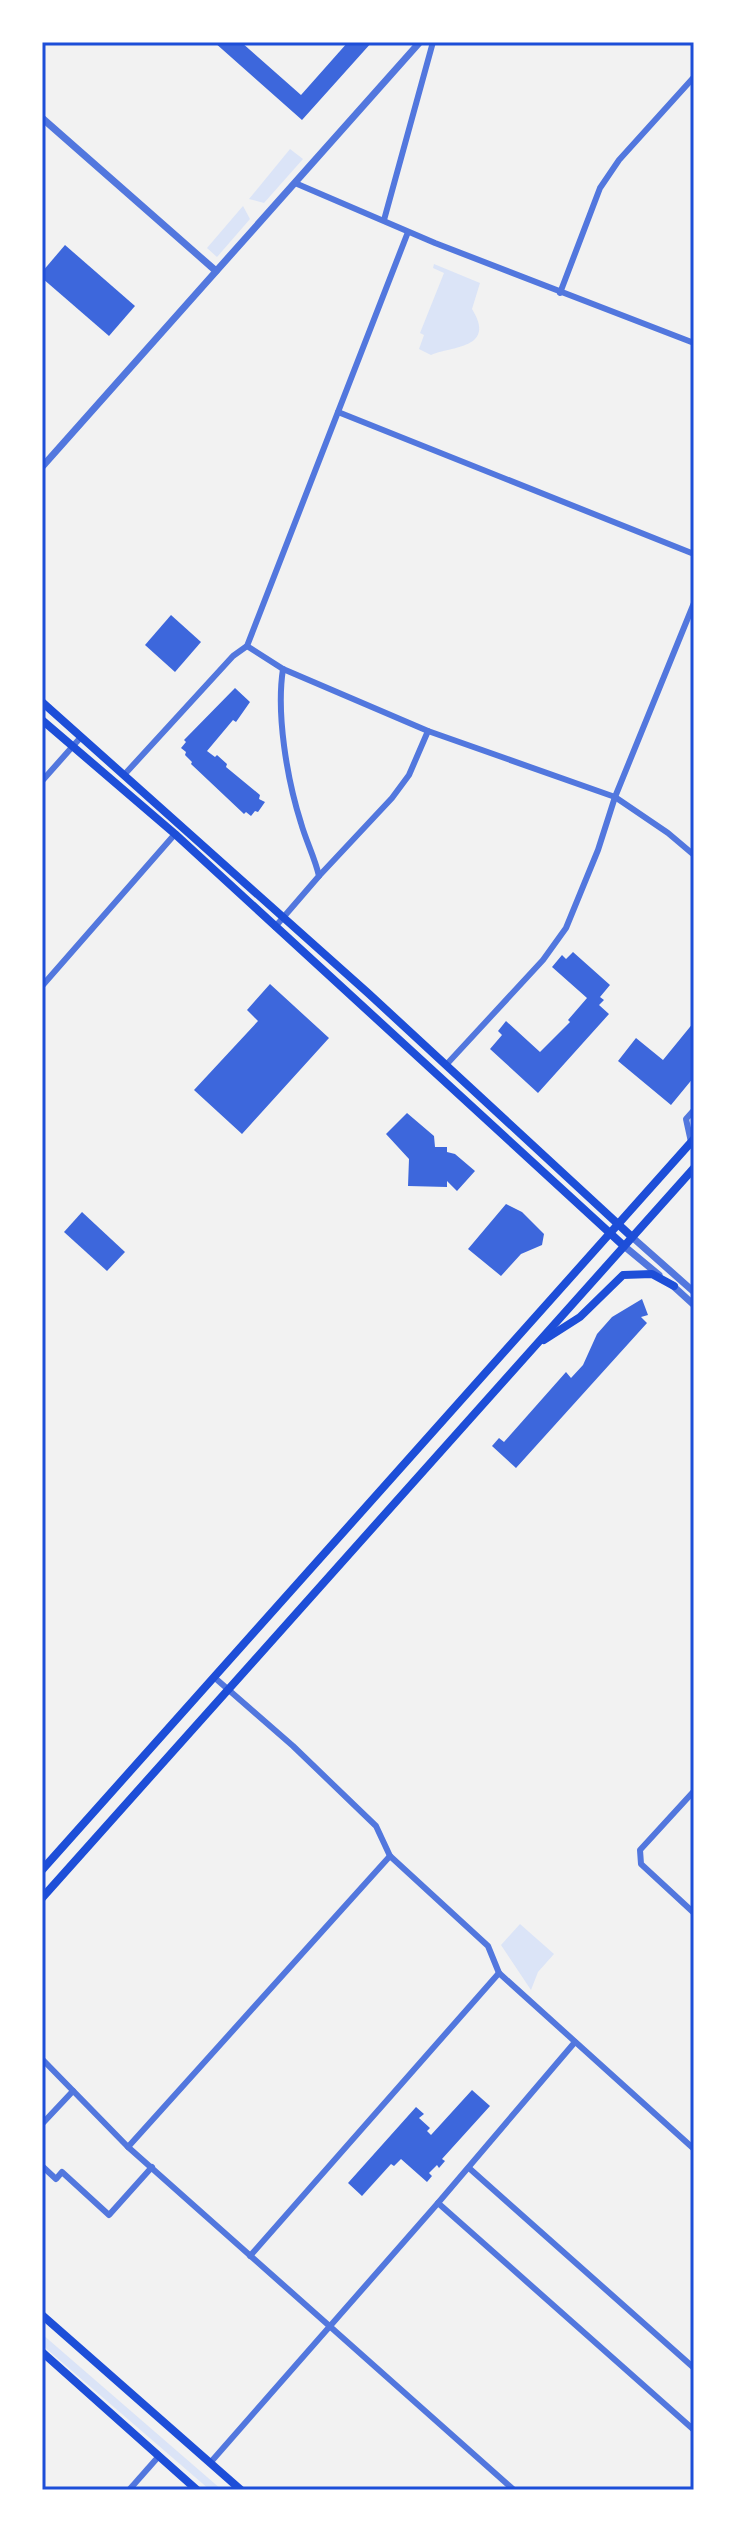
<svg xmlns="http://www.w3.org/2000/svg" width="736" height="2532" viewBox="0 0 736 2532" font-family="Mulish,sans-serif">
<rect width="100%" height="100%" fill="#f2f2f2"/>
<g fill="#dbe4f7">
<path d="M290 149 303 159 264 203 249 199Z"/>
<path d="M243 206 250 219 217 257 207 248Z"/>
<path d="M434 264 480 283 472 309C497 349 451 346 431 355L419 349 424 335 420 333 444 273 433 268Z"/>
<path d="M520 1924 554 1954 538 1972 531 1990 501 1945Z"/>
<path d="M42 2334 222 2490H210L42 2345Z"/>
</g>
<g fill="#3d67dc">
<path d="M214 42H241L301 95 348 42H372L302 120Z"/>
<path d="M65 245 135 306 109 336 42 278V272Z"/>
<path d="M171 615 201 642 175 672 145 645Z"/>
<path d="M235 688 250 702 236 722 233 720 207 751 215 757 217 755 227 764 226 767 260 795 259 799 265 802 258 812 255 811 251 816 246 812 244 814 191 764 192 762 185 755 186 752 181 748 186 742 184 740Z"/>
<path d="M573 952 610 985 600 997 604 1000 599 1005 609 1014 538 1093 490 1049 502 1035 498 1031 506 1021 540 1052 570 1022 568 1020 587 998 552 967 562 955 566 959Z"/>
<path d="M270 984 329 1038 242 1134 194 1090 258 1021 247 1010Z"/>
<path d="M694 1022V1077L671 1105 618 1061 636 1038 663 1060Z"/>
<path d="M407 1113 434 1136 435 1147H447V1152L455 1154 475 1171 457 1191 447 1181V1187L408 1186 409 1159 386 1134Z"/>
<path d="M506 1204 522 1212 544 1234 542 1245 521 1254 501 1276 468 1249Z"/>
<path d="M82 1212 125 1252 107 1271 64 1232Z"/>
<path d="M642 1299 648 1315 641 1317 647 1323 516 1468 492 1446 499 1438 504 1442 566 1372 571 1378 583 1365 597 1334 612 1317Z"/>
<path d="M472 2090 490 2106 442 2159 445 2161 439 2168 437 2165 429 2173 432 2176 427 2182 401 2159 394 2166 391 2164 362 2196 348 2183 416 2107 424 2114 419 2118 430 2128 427 2131 431 2135Z"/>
</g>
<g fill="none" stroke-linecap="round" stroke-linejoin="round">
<g stroke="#5277de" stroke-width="6">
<path d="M295 183 435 243 694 343"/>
<path d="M384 220 433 42"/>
<path d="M560 293 600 188 619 160 694 77"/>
<path d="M338 412 694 554"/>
<path d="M247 646 283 669 428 731 615 797 668 833 694 855"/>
<path d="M124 775 233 656 247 646 408 232"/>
<path d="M42 781 81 737"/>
<path d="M319 876 392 798 409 775 428 731"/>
<path d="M275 927 319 876C315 858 306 841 301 823 287 779 276 714 283 669"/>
<path d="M42 986 175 834"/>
<path d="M446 1065 543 960 566 928 598 850 615 797 694 603"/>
<path d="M691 1142 686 1119 694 1110"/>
<path d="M215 1678 293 1746 376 1826 390 1856 488 1946 499 1973 694 2149"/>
<path d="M694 1791 640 1850 641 1864 694 1913"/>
<path d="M42 2059 128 2147 514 2490"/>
<path d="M42 2124 73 2091"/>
<path d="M128 2147 390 1856"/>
<path d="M42 2166 56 2179 62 2172 109 2215 152 2167"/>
<path d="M469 2168 694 2368"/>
<path d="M438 2203 694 2430"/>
<path d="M250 2256 499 1973"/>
<path d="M210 2463 438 2203 575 2042"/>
<path d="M129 2490 159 2456"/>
</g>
<g stroke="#5277de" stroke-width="7">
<path d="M42 118 216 271"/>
<path d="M42 467 420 42"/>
<path d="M632 1237 694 1292"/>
<path d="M624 1246 659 1275"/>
<path d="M672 1285 694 1305"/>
</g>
<g stroke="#1d4ed8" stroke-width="8">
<path d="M42 702 368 993 632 1237"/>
<path d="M42 720 175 834 624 1246"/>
<path d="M544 1340 580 1317 623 1275 652 1274 674 1286"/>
<path d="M42 1870 694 1139"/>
<path d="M42 1898 694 1168"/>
<path d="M42 2315 241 2490"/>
<path d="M42 2352 197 2490"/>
</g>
</g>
<rect width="736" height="2532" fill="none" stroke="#ffffff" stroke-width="88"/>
<rect x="44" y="44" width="648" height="2444" fill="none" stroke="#1d4ed8" stroke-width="3"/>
</svg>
